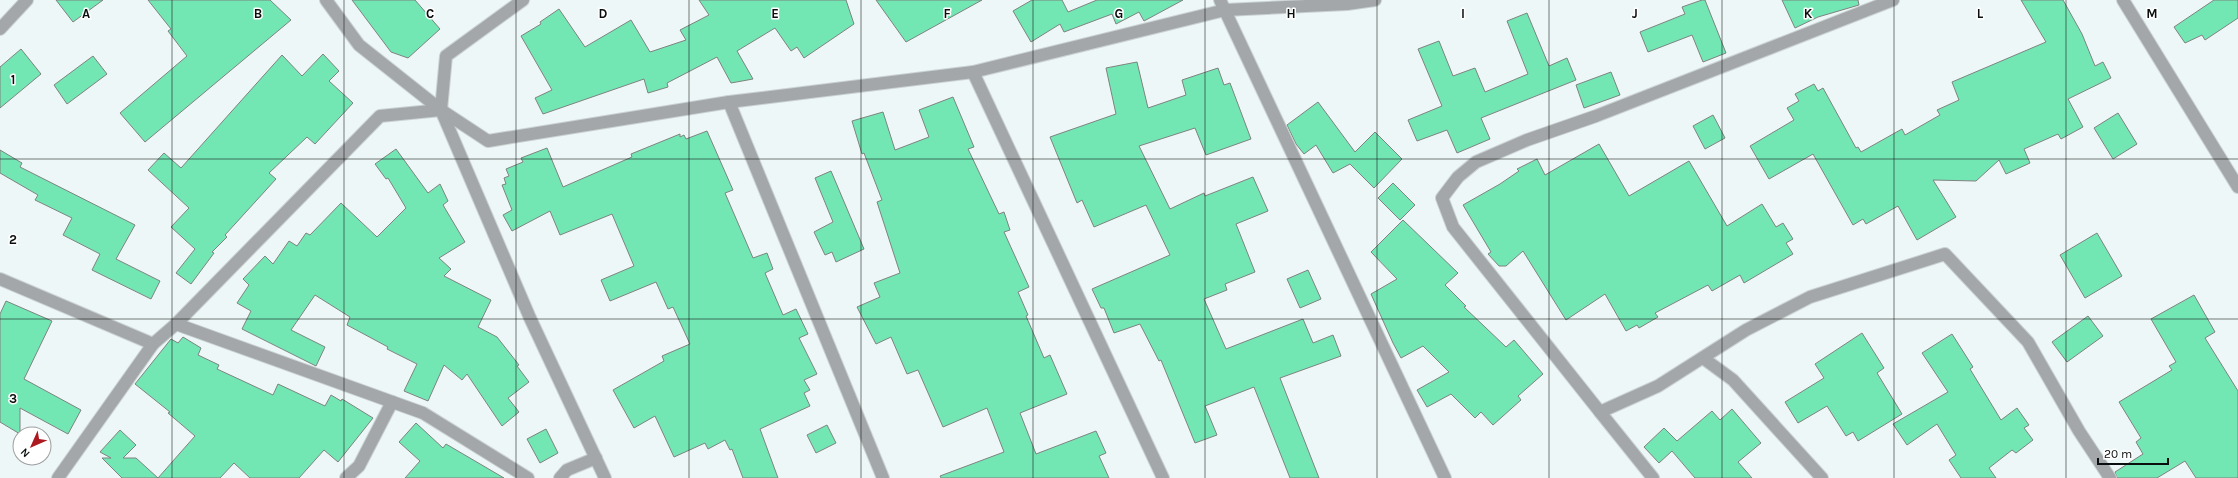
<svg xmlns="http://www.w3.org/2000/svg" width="2238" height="478" viewBox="0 0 2238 478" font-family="Karla,sans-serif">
<rect width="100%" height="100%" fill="#eef7f7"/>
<g fill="#73e7b3" stroke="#7d8380">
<path d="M56 0H103L73 22Z"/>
<path d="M148 0H270L291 20 145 142 120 113 187 56 168 31 171 29Z"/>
<path d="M352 0H415L440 29 408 58 391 52Z"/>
<path d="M699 0H846L854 24 804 58 797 47 791 51 775 28 737 51 753 79 731 83 717 57 667 83 668 87 648 93 644 79 543 114 535 98 552 90 521 36 541 24 540 22 559 9 585 47 631 20 650 52 686 40 680 30 709 15Z"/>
<path d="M876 0H982L906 42Z"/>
<path d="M1032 0H1062L1068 12 1097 0H1183L1144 21 1139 12 1116 24 1112 14 1064 32 1060 24 1031 42 1013 11Z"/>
<path d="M1702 0H1705L1726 53 1703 62 1692 35 1648 52 1640 32 1685 14 1682 7Z"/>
<path d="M1782 0H1858L1859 5 1818 17 1795 28Z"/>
<path d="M2021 0H2063L2082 34 2095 66 2103 62 2111 78 2068 99 2083 127 2061 139 2058 134 2024 149 2030 163 2006 174 1999 160 1976 181 1933 180 1956 217 1917 240 1898 206 1866 224 1863 219 1853 225 1813 154 1769 179 1750 146 1794 120 1787 108 1799 101 1795 94 1814 84 1818 91 1823 88 1856 148 1858 147 1861 152 1902 129 1905 135 1940 115 1937 110 1959 100 1952 82 2046 42Z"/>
<path d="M2214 0H2238V18L2205 40 2202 35 2185 43 2174 27Z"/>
<path d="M1527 13 1549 66 1567 58 1576 80 1481 118 1490 139 1457 153 1447 130 1417 141 1408 120 1442 106 1418 49 1439 41 1453 76 1475 68 1485 92 1528 74 1507 21Z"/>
<path d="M21 49 41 74 0 108V67Z"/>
<path d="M323 54 339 71 329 81 353 103 315 144 307 137 269 173 276 179 225 235 227 237 212 252 214 253 191 284 176 273 195 249 171 227 189 208 148 170 164 153 181 168 282 55 302 76Z"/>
<path d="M93 56 107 74 67 104 54 85Z"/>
<path d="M1137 62 1148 108 1186 95 1182 80 1218 68 1224 85 1230 83 1251 139 1206 155 1195 128 1139 146 1170 209 1204 193 1205 196 1253 177 1268 211 1236 224 1255 272 1225 284 1227 290 1204 299 1226 349 1303 319 1313 343 1333 335 1341 356 1280 378 1319 478H1290L1254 387 1205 406 1217 435 1195 443 1161 360 1159 361 1140 324 1114 333 1104 308H1101L1092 289 1170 255 1146 205 1094 227 1082 200 1077 203 1050 137 1116 114 1106 68Z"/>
<path d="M1611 72 1620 95 1584 108 1576 85Z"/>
<path d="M953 97 974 147 968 149 999 214 1004 212 1010 230 1004 232 1029 287 1018 292 1028 315 1026 316 1044 358 1050 355 1067 394 1020 413 1036 454 1096 431 1106 453 1099 456 1109 478H941L940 476 1004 452 987 408 943 427 918 370 907 374 891 337 876 344 857 307 880 297 874 283 900 273 877 202 882 200 864 153 862 154 852 121 883 112 895 150 929 137 919 110Z"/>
<path d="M1318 102 1355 152 1375 132 1402 159 1374 188 1350 164 1333 173 1316 145 1304 154 1296 144 1287 125Z"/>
<path d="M2118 113 2137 144 2113 159 2094 128Z"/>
<path d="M1713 115 1725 138 1705 149 1693 126Z"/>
<path d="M707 131 733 190 725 193 753 258 767 253 773 269 765 273 783 315 796 309 808 334 799 338 817 374 804 380 810 390 804 393 810 406 760 429 778 478H743L732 449 730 450 725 440 708 449 705 443 674 457 655 416 634 428 613 390 664 361 662 356 690 344 673 307 668 309 656 282 610 301 601 280 634 266 612 214 560 235 550 211 512 231 503 215 512 210 502 185 506 184 504 178 509 176 506 169 523 162 521 158 547 148 563 187 632 157 631 154 680 134V137L684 135 686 139Z"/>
<path d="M1599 144 1629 196 1689 161 1727 226 1762 204 1776 227 1783 223 1793 239 1786 243 1793 254 1744 283 1740 275 1712 291 1708 285 1655 313 1658 317 1639 328 1637 325 1626 331 1605 294 1566 320 1523 251 1506 266H1499L1488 254 1491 252 1463 205 1500 184 1519 171 1517 169 1537 159 1545 175Z"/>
<path d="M396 149 428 193 440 184 448 201 443 205 465 242 439 258 451 269 444 276 491 300 478 327 497 337 519 365 517 366 529 382 508 398 519 412 502 426 467 374 462 380 444 365 428 401 404 391 417 364 387 349 388 347 347 325 350 317 315 295 291 330 325 347 316 366 242 329 251 311 237 303 249 285 243 279 265 256 273 264 289 241 297 246 306 233 310 235 341 203 377 237 406 208 388 178 386 179 375 164Z"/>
<path d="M0 150 22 163 20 167 135 225 116 259 160 281 151 299 92 270 100 254 63 235 72 218 35 200 38 195 0 173Z"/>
<path d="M831 171 864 249 836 262 832 252 825 255 814 232 833 222 815 178Z"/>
<path d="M1393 183 1415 205 1400 220 1378 198Z"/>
<path d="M1403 220 1458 273 1445 285 1466 306 1464 307 1506 347 1514 340 1543 374 1518 396 1521 400 1493 425 1481 412 1475 418 1451 394 1427 407 1417 390 1449 372 1423 346 1401 358 1393 343 1371 294 1397 279 1371 252Z"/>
<path d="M2097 233 2122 276 2085 298 2060 255Z"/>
<path d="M1308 270 1321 299 1300 308 1287 279Z"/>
<path d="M2194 295 2215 332 2205 338 2238 391V478H2196L2185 461 2157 478H2117L2115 472 2143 454 2136 442 2141 438 2119 402 2172 370 2169 366 2176 362 2151 319Z"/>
<path d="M6 301 52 321 24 379 81 410 68 434 20 408V434L0 422V314Z"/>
<path d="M2088 316 2103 336 2067 362 2052 342Z"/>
<path d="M1862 333 1884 368 1877 373 1902 414 1858 441 1853 432 1846 436 1827 406 1798 423 1785 402 1824 378 1815 364Z"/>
<path d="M1952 334 1973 367 1970 369 2001 420 2017 408 2029 425 2024 428 2033 440 2016 453 2012 450 1989 468 1996 478H1961L1949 460 1956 455 1937 424 1907 445 1893 424 1948 392 1922 353Z"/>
<path d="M183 337 201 348 198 355 219 365 217 369 273 395 278 384 325 406 331 395 341 401 342 399 373 418 338 462 324 450 299 478H250L234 463 220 478H122L102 458H111L100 452 120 430 136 445 123 458H136L158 478 195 436 168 413 170 412 135 384 171 339 178 343Z"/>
<path d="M1732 409 1761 443 1738 462 1752 478H1695L1672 451 1659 463 1644 447 1664 428 1677 441 1712 411 1720 420Z"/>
<path d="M416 423 443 448 446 444 504 478H405L420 461 399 442Z"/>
<path d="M827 425 836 443 816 453 807 435Z"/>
<path d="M546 429 558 453 540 463 527 439Z"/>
</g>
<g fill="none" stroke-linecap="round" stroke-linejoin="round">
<defs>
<g id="minor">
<path d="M1220 0 1445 478"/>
<path d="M2123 0 2238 187"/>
<path d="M0 29 27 0"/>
<path d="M973 72 1163 478"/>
<path d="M729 102 883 478"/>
<path d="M441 110 446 56 523 0"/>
<path d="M0 279 153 344"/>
<path d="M176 324 423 413 528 478"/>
<path d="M1703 358 1733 380 1822 478"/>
<path d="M1600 412 1453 227 1442 198 1458 177 1476 162 1527 140 1596 116 1893 0"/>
<path d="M58 478 153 344 176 324 380 116 441 110 488 141 729 102 973 72 1225 10 1347 4 1375 0"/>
<path d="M346 478 359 466 392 402"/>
<path d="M560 478 567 470 596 458"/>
<path d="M1653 478 1600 412 1658 386 1746 330 1810 297 1945 254 2028 342 2079 431 2110 478"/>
</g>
<path id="tertiary" d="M326 0 359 45 441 110 530 318 605 478"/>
</defs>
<use href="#minor" stroke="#cad2d2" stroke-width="14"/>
<use href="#tertiary" stroke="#cad2d2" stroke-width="14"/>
<use href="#minor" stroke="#a4a7a9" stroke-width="12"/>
<use href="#tertiary" stroke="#a4a7a9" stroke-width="12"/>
</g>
<path fill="none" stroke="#0b0e0e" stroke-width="1" stroke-opacity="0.55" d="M172 0V478M344 0V478M516 0V478M689 0V478M861 0V478M1033 0V478M1205 0V478M1377 0V478M1549 0V478M1722 0V478M1894 0V478M2066 0V478M0 159H2238M0 319H2238"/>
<g font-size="13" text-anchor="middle" font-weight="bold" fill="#0b0e0e" stroke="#fff" stroke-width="3" stroke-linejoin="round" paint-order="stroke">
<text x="86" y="18">A</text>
<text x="258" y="18">B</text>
<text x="430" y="18">C</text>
<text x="603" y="18">D</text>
<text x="775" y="18">E</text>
<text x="947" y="18">F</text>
<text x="1119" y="18">G</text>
<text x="1291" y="18">H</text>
<text x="1463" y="18">I</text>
<text x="1635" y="18">J</text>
<text x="1808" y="18">K</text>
<text x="1980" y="18">L</text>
<text x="2152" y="18">M</text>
<text x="13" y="84">1</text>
<text x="13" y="244">2</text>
<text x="13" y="403">3</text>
</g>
<g transform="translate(32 446) rotate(225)"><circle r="19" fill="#ffffff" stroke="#9d9f9f"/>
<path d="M0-3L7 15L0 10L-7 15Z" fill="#ac1920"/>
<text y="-6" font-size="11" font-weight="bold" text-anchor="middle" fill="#0b0e0e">N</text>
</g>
<path d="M2098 458v6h70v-6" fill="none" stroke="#0b0e0e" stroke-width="2"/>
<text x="2104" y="458" font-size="12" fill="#0b0e0e" stroke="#ffffff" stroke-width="3" paint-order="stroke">20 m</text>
</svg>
